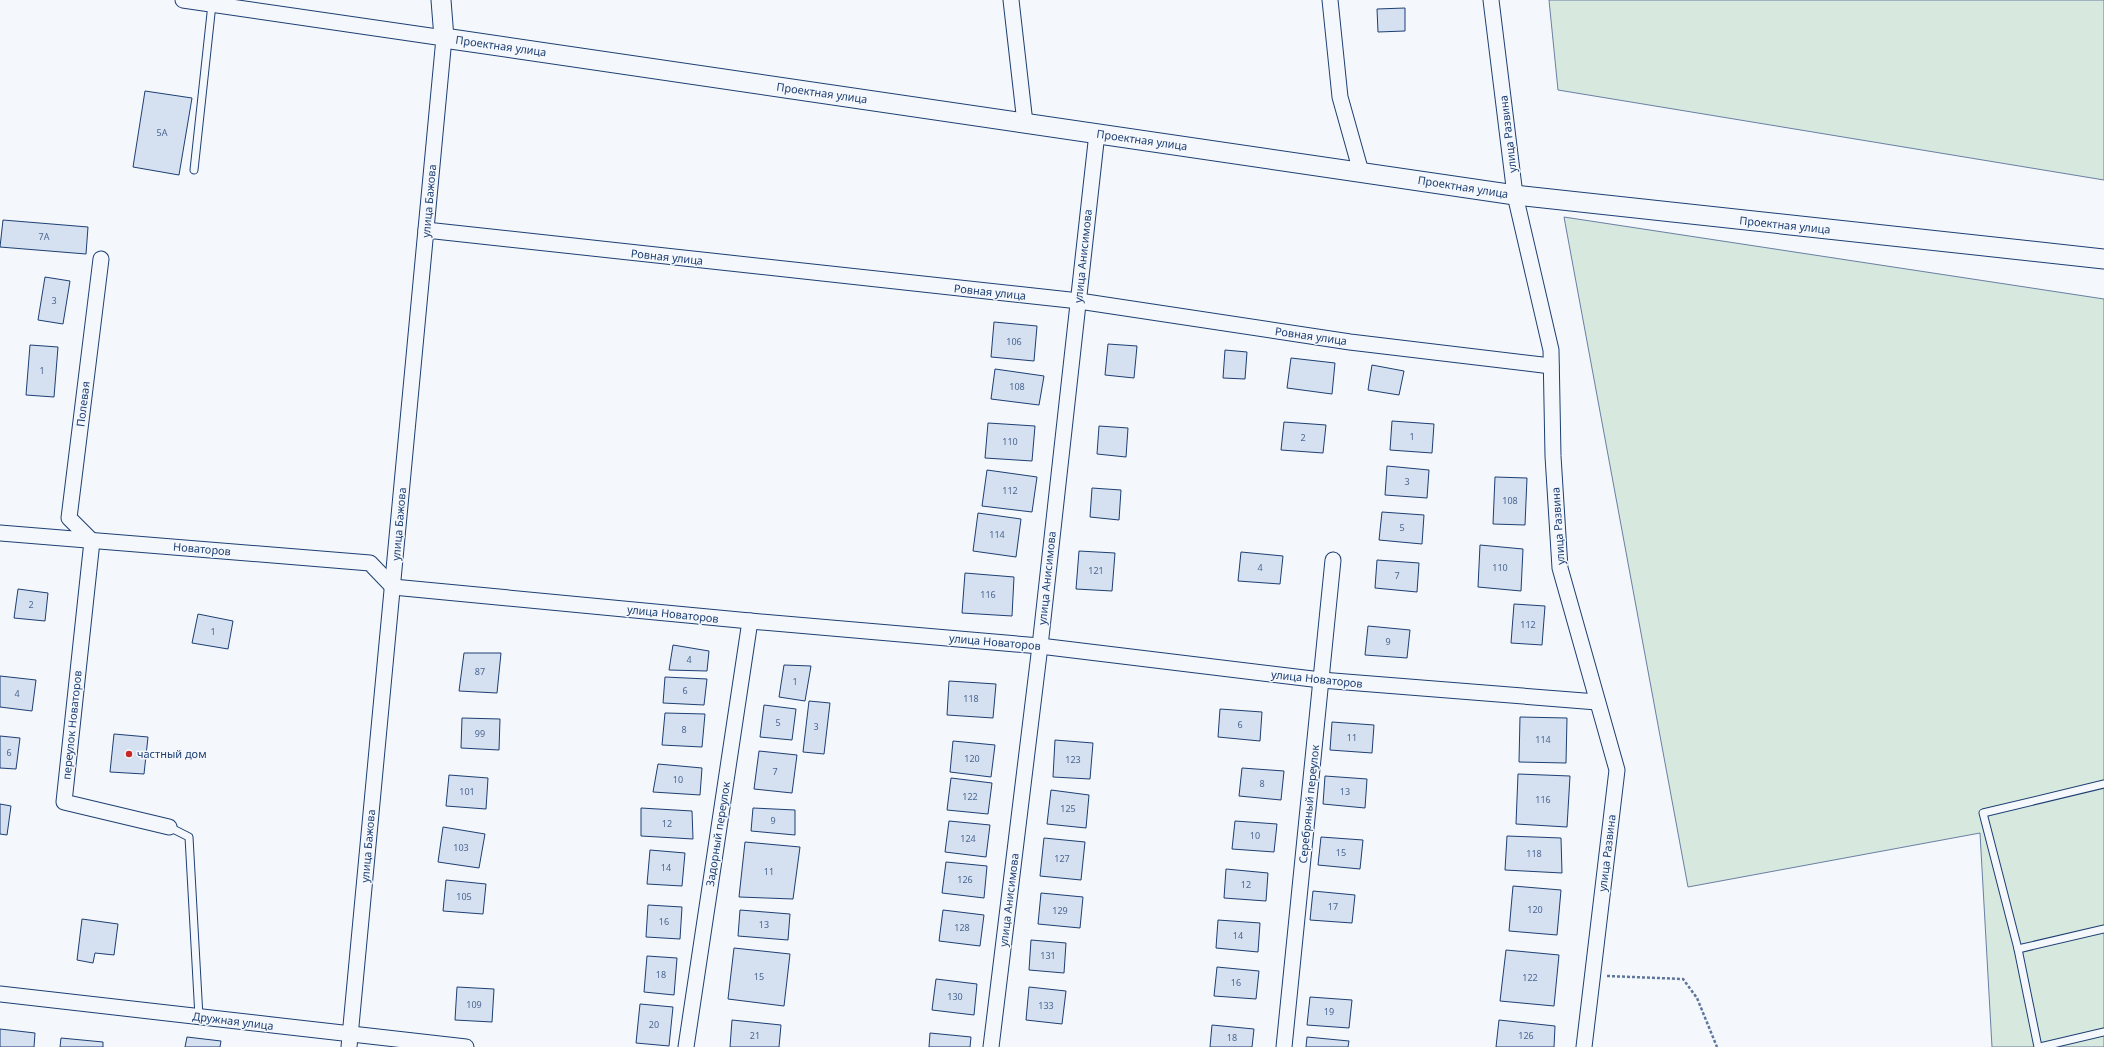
<svg xmlns="http://www.w3.org/2000/svg" width="2104" height="1047" viewBox="0 0 2104 1047" font-family="'Noto Sans',sans-serif">
<rect width="100%" height="100%" fill="#f4f7fb"/>
<g fill="#d7e8df" stroke="#687fa3">
<path d="M1549 0H2104V180L1558 90Z"/>
<path d="M1564 217 2104 299V1047H1992L1980 833 1688 887Z"/>
</g>
<g fill="#d5e0f0" stroke="#1d3f73">
<path d="M1405 8V31L1378 32 1377 9Z"/>
<path d="M145 91 192 98 179 175 133 167Z"/>
<path d="M3 220 88 227 86 254 0 247Z"/>
<path d="M45 277 70 281 63 324 38 320Z"/>
<path d="M994 322 1037 326 1034 361 991 357Z"/>
<path d="M1108 344 1137 346 1134 378 1105 375Z"/>
<path d="M30 345 58 347 54 397 26 395Z"/>
<path d="M1225 350 1247 352 1245 379 1223 378Z"/>
<path d="M1291 358 1335 363 1332 394 1287 388Z"/>
<path d="M1372 365 1404 371 1399 395 1368 390Z"/>
<path d="M995 369 1044 376 1039 405 991 399Z"/>
<path d="M1392 421 1434 424 1432 453 1390 450Z"/>
<path d="M1284 422 1326 425 1323 453 1281 450Z"/>
<path d="M988 423 1035 426 1032 461 985 458Z"/>
<path d="M1099 426 1128 428 1126 457 1097 454Z"/>
<path d="M1387 466 1429 470 1427 498 1385 495Z"/>
<path d="M987 470 1037 477 1032 512 982 506Z"/>
<path d="M1495 477 1527 478 1525 525 1493 524Z"/>
<path d="M1092 488 1121 490 1119 520 1090 517Z"/>
<path d="M1382 512 1424 515 1422 544 1379 540Z"/>
<path d="M978 513 1021 519 1016 557 973 551Z"/>
<path d="M1480 545 1523 549 1521 591 1478 587Z"/>
<path d="M1079 551 1115 553 1112 591 1076 589Z"/>
<path d="M1241 552 1283 556 1280 584 1238 581Z"/>
<path d="M1377 560 1419 563 1417 592 1375 588Z"/>
<path d="M965 573 1014 577 1012 616 962 613Z"/>
<path d="M18 589 48 593 45 621 14 618Z"/>
<path d="M1514 604 1545 606 1542 645 1511 643Z"/>
<path d="M198 614 233 621 228 649 192 643Z"/>
<path d="M1368 626 1410 630 1407 658 1365 655Z"/>
<path d="M673 645 709 651 707 671 669 670Z"/>
<path d="M464 653H501L497 693 459 691Z"/>
<path d="M784 665 811 666 805 701 779 697Z"/>
<path d="M0 676 36 680 32 711 0 707Z"/>
<path d="M665 677 707 679 704 705 663 703Z"/>
<path d="M949 681 996 684 993 718 947 715Z"/>
<path d="M809 701 830 703 824 754 803 752Z"/>
<path d="M764 705 796 709 792 740 760 737Z"/>
<path d="M1220 709 1262 712 1260 741 1218 737Z"/>
<path d="M665 713 705 714 702 747 662 745Z"/>
<path d="M1520 717 1567 718 1566 763 1519 762Z"/>
<path d="M462 718 500 719 499 750 461 748Z"/>
<path d="M1332 722 1374 725 1372 753 1330 750Z"/>
<path d="M114 734 148 737 144 774 110 772Z"/>
<path d="M0 736 20 738 16 769 0 768Z"/>
<path d="M1055 740 1093 743 1090 779 1053 777Z"/>
<path d="M953 741 995 745 991 777 950 772Z"/>
<path d="M759 751 797 755 792 793 754 789Z"/>
<path d="M658 764 702 768 700 795 653 792Z"/>
<path d="M1242 768 1284 771 1281 800 1239 796Z"/>
<path d="M1518 774 1570 776 1567 827 1516 824Z"/>
<path d="M449 775 488 778 486 809 446 806Z"/>
<path d="M1325 776 1367 779 1365 808 1323 804Z"/>
<path d="M951 778 992 783 988 814 947 810Z"/>
<path d="M1051 790 1089 795 1086 828 1047 824Z"/>
<path d="M0 804 11 806 7 835 0 834Z"/>
<path d="M641 808 692 811 693 839 641 836Z"/>
<path d="M753 808 795 810V835L751 831Z"/>
<path d="M949 821 990 825 986 857 945 852Z"/>
<path d="M1235 821 1277 824 1274 852 1232 849Z"/>
<path d="M443 827 485 834 479 868 438 862Z"/>
<path d="M1507 836 1561 838 1562 873 1505 870Z"/>
<path d="M1321 837 1363 840 1360 869 1318 865Z"/>
<path d="M1044 838 1085 842 1081 880 1040 876Z"/>
<path d="M745 842 800 847 793 899 739 897Z"/>
<path d="M650 850 685 853 682 886 647 884Z"/>
<path d="M946 862 987 866 984 898 942 893Z"/>
<path d="M1226 869 1268 873 1266 901 1224 898Z"/>
<path d="M446 880 486 884 483 914 443 911Z"/>
<path d="M1513 886 1561 890 1557 935 1509 931Z"/>
<path d="M1313 891 1355 895 1352 923 1310 920Z"/>
<path d="M1041 893 1083 897 1080 928 1038 924Z"/>
<path d="M648 905 682 907 680 939 646 937Z"/>
<path d="M740 910 790 914 788 940 738 936Z"/>
<path d="M943 910 984 915 980 946 939 941Z"/>
<path d="M82 919 118 924 114 955 95 953 93 963 77 960Z"/>
<path d="M1218 920 1260 923 1258 952 1216 948Z"/>
<path d="M1031 940 1066 943 1064 973 1029 970Z"/>
<path d="M734 948 790 954 784 1006 728 999Z"/>
<path d="M1506 950 1559 955 1554 1006 1500 1001Z"/>
<path d="M647 956 677 958 674 995 644 992Z"/>
<path d="M1217 967 1259 971 1256 999 1214 996Z"/>
<path d="M936 979 977 984 974 1015 932 1010Z"/>
<path d="M457 987 494 989 492 1022 455 1020Z"/>
<path d="M1029 987 1066 991 1062 1024 1026 1020Z"/>
<path d="M1310 997 1352 1000 1349 1028 1307 1025Z"/>
<path d="M640 1004 673 1007 669 1046 636 1043Z"/>
<path d="M732 1020 781 1025 779 1047H730Z"/>
<path d="M1499 1020 1555 1026 1554 1047H1496Z"/>
<path d="M1212 1025 1254 1029 1252 1047H1210Z"/>
<path d="M0 1029 35 1033 34 1047H0Z"/>
<path d="M930 1033 971 1037 970 1047H929Z"/>
<path d="M187 1037 221 1041 220 1047H185Z"/>
<path d="M1307 1037 1349 1041 1348 1047H1306Z"/>
<path d="M61 1038 103 1042V1047H60Z"/>
</g>
<g fill="none" stroke-linecap="round" stroke-linejoin="round">
<defs>
<g id="service">
<path d="M194 170 212 4"/>
<path d="M169 827 189 837 199 1017"/>
<path d="M2018 949 2104 929"/>
<path d="M2038 1047 2018 949 1983 813 2104 784"/>
<path d="M2040 1047 2104 1032"/>
</g>
<g id="minor">
<path d="M183 0 444 38 349 1047"/>
<path d="M1011 0 1025 123"/>
<path d="M1330 0 1340 97 1361 172"/>
<path d="M1491 0 1515 195 1551 350 1553 456 1560 568 1617 770 1584 1047"/>
<path d="M426 230 1079 301 1350 342 1551 366"/>
<path d="M101 259 69 518 92 541 64 802 169 827"/>
<path d="M0 533 370 563 393 587 750 621 1040 646 1321 680 1597 702"/>
<path d="M0 994 466 1047"/>
<path d="M686 1047 750 621"/>
<path d="M991 1047 1040 646 1097 133"/>
<path d="M1284 1047 1333 560"/>
</g>
<path id="tertiary" d="M441 0 444 38 1515 195 2104 259"/>
</defs>
<use href="#service" stroke="#1d3f73" stroke-width="9"/>
<use href="#minor" stroke="#1d3f73" stroke-width="17"/>
<use href="#tertiary" stroke="#1d3f73" stroke-width="21"/>
<path stroke="#5e769c" stroke-width="2.5" stroke-dasharray="3 2" stroke-linecap="butt" d="M1607 976 1683 979 1697 998 1717 1047"/>
<use href="#service" stroke="#f4f7fb" stroke-width="7"/>
<use href="#minor" stroke="#f4f7fb" stroke-width="15"/>
<use href="#tertiary" stroke="#f4f7fb" stroke-width="19"/>
</g>
<circle fill="#c62828" stroke="#f4f7fb" stroke-width="1.5" cx="129" cy="754" r="4"/>
<g text-anchor="middle" stroke-width="3" stroke-linejoin="round" paint-order="stroke">
<g font-size="9" fill="#4b6792">
<text x="162" y="136">5А</text>
<text x="44" y="240">7А</text>
<text x="54" y="304">3</text>
<text x="1014" y="345">106</text>
<text x="42" y="374">1</text>
<text x="1017" y="390">108</text>
<text x="1412" y="440">1</text>
<text x="1303" y="441">2</text>
<text x="1010" y="445">110</text>
<text x="1407" y="485">3</text>
<text x="1010" y="494">112</text>
<text x="1510" y="504">108</text>
<text x="1402" y="531">5</text>
<text x="997" y="538">114</text>
<text x="1260" y="571">4</text>
<text x="1500" y="571">110</text>
<text x="1096" y="574">121</text>
<text x="1397" y="579">7</text>
<text x="988" y="598">116</text>
<text x="31" y="608">2</text>
<text x="1528" y="628">112</text>
<text x="213" y="635">1</text>
<text x="1388" y="645">9</text>
<text x="689" y="663">4</text>
<text x="480" y="675">87</text>
<text x="795" y="685">1</text>
<text x="685" y="694">6</text>
<text x="17" y="697">4</text>
<text x="971" y="702">118</text>
<text x="778" y="726">5</text>
<text x="1240" y="728">6</text>
<text x="816" y="730">3</text>
<text x="684" y="733">8</text>
<text x="480" y="737">99</text>
<text x="1352" y="741">11</text>
<text x="1543" y="743">114</text>
<text x="9" y="756">6</text>
<text x="972" y="762">120</text>
<text x="1073" y="763">123</text>
<text x="775" y="775">7</text>
<text x="678" y="783">10</text>
<text x="1262" y="787">8</text>
<text x="467" y="795">101</text>
<text x="1345" y="795">13</text>
<text x="970" y="800">122</text>
<text x="1543" y="803">116</text>
<text x="1068" y="812">125</text>
<text x="773" y="824">9</text>
<text x="667" y="827">12</text>
<text x="1255" y="839">10</text>
<text x="968" y="842">124</text>
<text x="461" y="851">103</text>
<text x="1341" y="856">15</text>
<text x="1534" y="857">118</text>
<text x="1062" y="862">127</text>
<text x="666" y="871">14</text>
<text x="769" y="875">11</text>
<text x="965" y="883">126</text>
<text x="1246" y="888">12</text>
<text x="464" y="900">105</text>
<text x="1333" y="910">17</text>
<text x="1535" y="913">120</text>
<text x="1060" y="914">129</text>
<text x="664" y="925">16</text>
<text x="764" y="928">13</text>
<text x="962" y="931">128</text>
<text x="1238" y="939">14</text>
<text x="1048" y="959">131</text>
<text x="661" y="978">18</text>
<text x="759" y="980">15</text>
<text x="1530" y="981">122</text>
<text x="1236" y="986">16</text>
<text x="955" y="1000">130</text>
<text x="474" y="1008">109</text>
<text x="1046" y="1009">133</text>
<text x="1329" y="1015">19</text>
<text x="654" y="1028">20</text>
<text x="755" y="1039">21</text>
<text x="1526" y="1039">126</text>
<text x="1232" y="1041">18</text>
</g>
<g font-size="11" fill="#1d3f73" stroke="#f4f7fb">
<text transform="translate(501 46) rotate(8)" y="4">Проектная улица</text>
<text transform="translate(822 93) rotate(8)" y="4">Проектная улица</text>
<text transform="translate(1508 134) rotate(-97)" y="4">улица Развина</text>
<text transform="translate(1142 140) rotate(8)" y="4">Проектная улица</text>
<text transform="translate(1463 187) rotate(9)" y="4">Проектная улица</text>
<text transform="translate(429 201) rotate(-85)" y="4">улица Бажова</text>
<text transform="translate(1785 225) rotate(6)" y="4">Проектная улица</text>
<text transform="translate(1083 256) rotate(-84)" y="4">улица Анисимова</text>
<text transform="translate(667 257) rotate(6)" y="4">Ровная улица</text>
<text transform="translate(990 292) rotate(6)" y="4">Ровная улица</text>
<text transform="translate(1311 336) rotate(8)" y="4">Ровная улица</text>
<text transform="translate(83 404) rotate(-83)" y="4">Полевая</text>
<text transform="translate(399 524) rotate(-85)" y="4">улица Бажова</text>
<text transform="translate(1558 526) rotate(-94)" y="4">улица Развина</text>
<text transform="translate(202 549) rotate(5)" y="4">Новаторов</text>
<text transform="translate(1047 578) rotate(-84)" y="4">улица Анисимова</text>
<text transform="translate(673 614) rotate(6)" y="4">улица Новаторов</text>
<text transform="translate(995 642) rotate(5)" y="4">улица Новаторов</text>
<text transform="translate(1317 679) rotate(6)" y="4">улица Новаторов</text>
<text transform="translate(72 725) rotate(-84)" y="4">переулок Новаторов</text>
<text transform="translate(1309 804) rotate(-84)" y="4">Серебряный переулок</text>
<text transform="translate(718 834) rotate(-81)" y="4">Задорный переулок</text>
<text transform="translate(368 846) rotate(-85)" y="4">улица Бажова</text>
<text transform="translate(1607 853) rotate(-83)" y="4">улица Развина</text>
<text transform="translate(1009 900) rotate(-83)" y="4">улица Анисимова</text>
<text transform="translate(233 1021) rotate(7)" y="4">Дружная улица</text>
</g>
<g font-size="11" fill="#1d3f73" stroke="#f4f7fb" text-anchor="start">
<text x="137" y="758">частный дом</text>
</g>
</g>
</svg>
